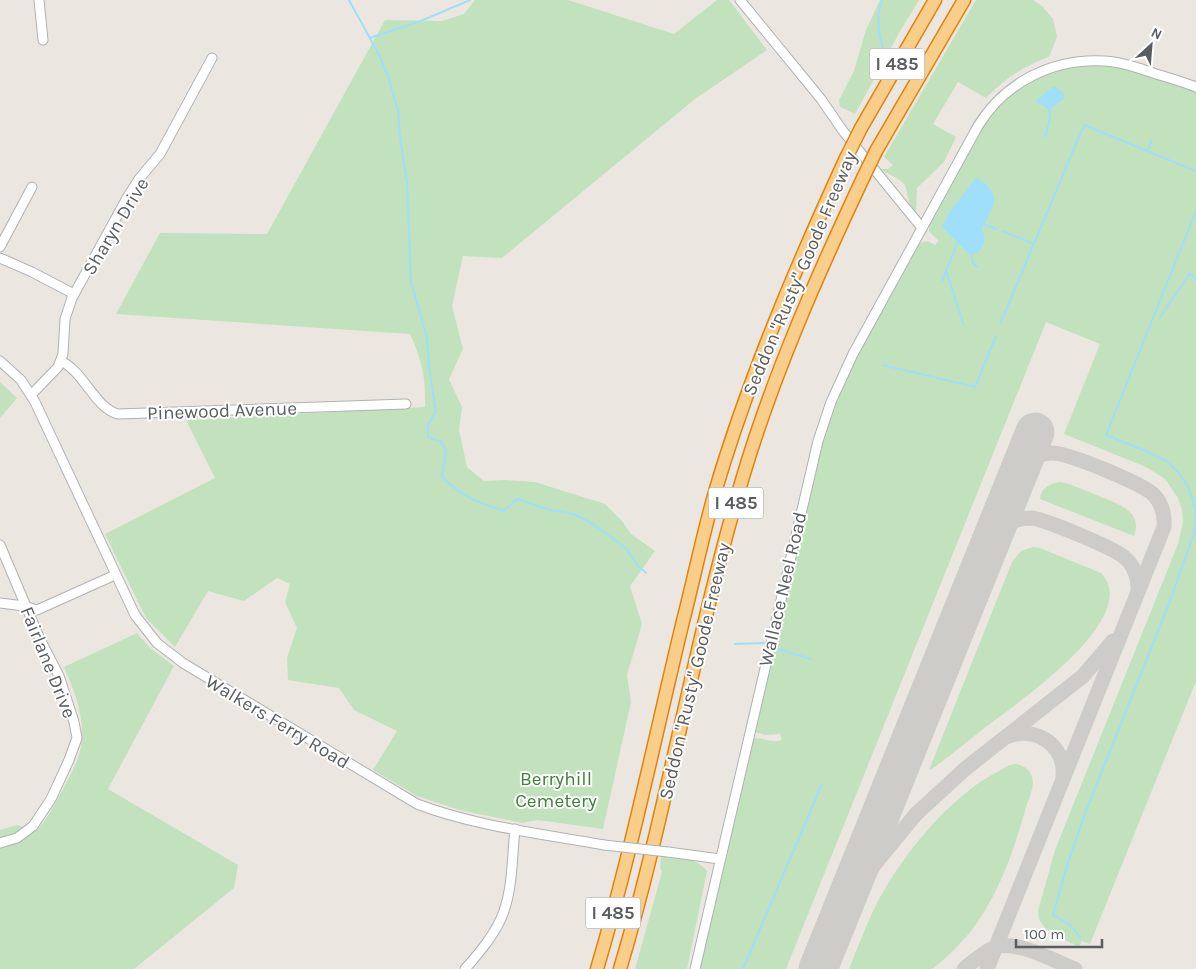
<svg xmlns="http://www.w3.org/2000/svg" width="1196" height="969" viewBox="0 0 1196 969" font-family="Karla,sans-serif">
<rect width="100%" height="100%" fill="#ebe7e0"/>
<g fill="#c1e2bc">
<path d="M475 0H568L674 34 717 0H729L767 50 695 99 502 258 463 256 452 306 463 349 449 379 462 407 459 430 467 467 484 481 504 480 535 482 605 504 622 521 631 534 655 551 630 586 642 624 627 675 631 702 603 829 538 820 522 823 460 810 417 796 373 770 397 731 354 710 339 688 288 680 287 658 297 628 285 602 290 584 277 578 244 601 208 591 175 647 146 618 105 534 215 478 186 420 425 407C426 377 422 361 410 334L116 314 160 233 267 234 385 20 442 21 464 14Z"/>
<path d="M880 0H919L899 33 855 114 840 107 839 100 854 71 866 30Z"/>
<path d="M976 0H1033L1042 6 1053 19 1057 37 1049 57C1023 66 1006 78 986 98L958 82 933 124 956 137 944 162 917 188 916 211 913 210C907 201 908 190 904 184 898 177 887 174 880 169H888L893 165 884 157Z"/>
<path d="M1081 65C1121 64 1159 76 1196 92V681L1090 944 1082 941 1079 947C1064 939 1038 932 1038 911L1055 850 1178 544 1183 522 1182 510 1178 498 1165 479 1146 467 1064 434 1100 344 1046 322 786 969H699L713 914 751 739C761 736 771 744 782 740L780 734 765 735 755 732 754 730 817 455 834 407 849 371 864 341 920 243 928 241 935 245 939 241 929 231V227L982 128 994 110 1010 94 1044 73Z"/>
<path d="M0 382 17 398 0 418Z"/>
<path d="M1061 482 1069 484C1079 488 1090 492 1101 497 1119 504 1143 512 1134 536L1040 499C1041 488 1050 483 1061 482Z"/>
<path d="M1033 547 1040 548 1101 573C1144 617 1016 704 987 726 974 736 961 747 948 757 942 761 936 767 929 770L1012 562 1021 551Z"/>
<path d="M137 633 150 648 174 666 108 789 238 865 234 888 134 969H0V830L17 825 36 831C47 820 53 807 61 793 67 781 75 768 79 755 88 725 76 694 64 667Z"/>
<path d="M1016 764C1024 766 1030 769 1032 777 1035 786 1029 798 1026 807 1015 847 1001 888 977 923 965 940 949 956 932 969H849C857 949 865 928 874 909 895 867 930 821 967 792 979 781 995 774 1009 765Z"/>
<path d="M661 857C678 858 696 857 707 871L687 969H635L662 872 660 867Z"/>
</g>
<g fill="#a0dffb">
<path d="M1053 86 1063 92 1065 98 1049 110 1036 101Z"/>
<path d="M976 178C1004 193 994 207 982 228 985 239 987 244 977 253L969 254 942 227 950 211Z"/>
</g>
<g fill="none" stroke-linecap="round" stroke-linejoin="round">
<g stroke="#a0dffb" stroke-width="2">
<path d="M349 0 378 53 388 76 398 110 400 137 407 183 411 282 427 338 429 367 436 412 428 424V437L441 442 446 451 442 477C463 497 476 502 504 511L517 499 550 510 574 514 593 524 626 548 638 566 646 573"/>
<path d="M882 0C875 20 879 36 885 55"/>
<path d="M370 38 423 20 470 0"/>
<path d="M1045 137 1050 119 1049 110"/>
<path d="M1147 151 1152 140"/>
<path d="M984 224 996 229"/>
<path d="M1002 231 1034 244"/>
<path d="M971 254 973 263 977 267"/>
<path d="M946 270 964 326"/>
<path d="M942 281 957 244"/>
<path d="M1160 317 1190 273 1196 280"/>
<path d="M1001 322 1084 125 1196 171"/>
<path d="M883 365 975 387 996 336"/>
<path d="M735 644 764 643"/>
<path d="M774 648 811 659"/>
<path d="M1080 937 1069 924 1053 915 1068 862 1086 811 1168 606 1195 531 1196 516 1193 500 1187 485 1178 472 1166 461 1148 452 1106 435 1196 211"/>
<path d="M743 969 822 784"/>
</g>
<g stroke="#cdccc8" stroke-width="15">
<path d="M988 548C994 537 1000 526 1013 521 1019 519 1026 518 1032 518 1046 520 1114 548 1124 557 1134 565 1139 578 1138 591"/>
<path d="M1009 736C1037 726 1066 746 1063 777"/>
<path d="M832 934 874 865 916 814 965 769 1083 676 1113 641"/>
<path d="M964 969C974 961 984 951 996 947 1018 940 1054 961 1075 969"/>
<path d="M987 969 1164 527C1165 515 1162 504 1154 495 1143 484 1067 452 1051 453 1035 454 1026 462 1017 475"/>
</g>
<path stroke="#cdccc8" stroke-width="39" d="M818 969 1035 432"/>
<defs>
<g id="minor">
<path d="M39 0 43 40"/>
<path d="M740 0 821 99 843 131 922 228"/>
<path d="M0 247 32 187"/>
<path d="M0 258 32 272 74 294"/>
<path d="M0 361 21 380 35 402 135 615 157 643 183 663 417 804C474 826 544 834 604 845"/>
<path d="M61 361C84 372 95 408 118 414L406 404"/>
<path d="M31 395 58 367 63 354 65 319 72 298 127 198 139 179 160 154 212 58"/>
<path d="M0 545 39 637 59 676 74 722 77 738 69 760 51 799 33 826 17 838 0 843"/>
<path d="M0 603 24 606 37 610 115 575"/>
<path d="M668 852 720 859"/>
<path d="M465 969C480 952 497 932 504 911 513 885 512 855 515 829"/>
<path d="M695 969 818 441 831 402 853 354 978 126C1005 82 1053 58 1104 61 1122 62 1139 68 1156 74 1170 78 1183 82 1196 87"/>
</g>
<g id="highway">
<path d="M861 128 935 0"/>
<path d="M876 151 964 0"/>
<path d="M597 969C631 854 655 737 683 621 694 578 703 534 715 492 749 377 796 267 846 158"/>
<path d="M620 969C668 808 694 641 742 480 773 375 817 276 863 178"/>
</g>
</defs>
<use href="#minor" stroke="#aeb2b5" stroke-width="11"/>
<use href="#highway" stroke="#e28309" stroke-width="15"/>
<use href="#minor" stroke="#fff" stroke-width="9"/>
<use href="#highway" stroke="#f8ce8a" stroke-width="12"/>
<defs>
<path id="minor-bridge" d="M604 845 668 852"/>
<g id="highway-bridge">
<path d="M846 158 861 128"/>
<path d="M863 178 876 151"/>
</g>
</defs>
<use href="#minor-bridge" stroke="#aeb2b5" stroke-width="11" stroke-linecap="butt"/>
<use href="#highway-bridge" stroke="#e28309" stroke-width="15" stroke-linecap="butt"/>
<use href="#minor-bridge" stroke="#fff" stroke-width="9"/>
<use href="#highway-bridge" stroke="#f8ce8a" stroke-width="12"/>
</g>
<g text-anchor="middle" stroke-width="4" stroke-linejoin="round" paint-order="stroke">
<g fill="#fff" stroke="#8b8e90" stroke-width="1">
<rect x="869.5" y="48.5" width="55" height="31" rx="4"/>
<rect x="708.5" y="487.5" width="55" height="31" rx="4"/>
<rect x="585.5" y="897.5" width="55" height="31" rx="4"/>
</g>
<g font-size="18" font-weight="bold" fill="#595d60">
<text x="897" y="70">I 485</text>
<text x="736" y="509">I 485</text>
<text x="613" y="919">I 485</text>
</g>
<g font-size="19" fill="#595d60" stroke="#fff">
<text transform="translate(115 226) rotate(-59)" y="7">Sharyn Drive</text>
<text transform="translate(799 273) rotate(-67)" y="7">Seddon "Rusty" Goode Freeway</text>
<text transform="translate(222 410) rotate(-2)" y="7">Pinewood Avenue</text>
<text transform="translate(782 589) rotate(-77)" y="7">Wallace Neel Road</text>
<text transform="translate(49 662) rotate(68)" y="7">Fairlane Drive</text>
<text transform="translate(694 671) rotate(-77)" y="7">Seddon "Rusty" Goode Freeway</text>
<text transform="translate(278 721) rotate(31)" y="7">Walkers Ferry Road</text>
</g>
<g font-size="19" fill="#3d8137" stroke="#fff">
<text x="556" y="785">Berryhill<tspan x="556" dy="22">Cemetery</tspan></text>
</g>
</g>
<g transform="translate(1151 45) rotate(26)" stroke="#ffffff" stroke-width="4" paint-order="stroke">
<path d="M0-4L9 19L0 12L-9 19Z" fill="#595d60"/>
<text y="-8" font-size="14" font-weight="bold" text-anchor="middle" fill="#595d60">N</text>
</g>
<path d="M1016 939v8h86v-8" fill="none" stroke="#595d60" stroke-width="2.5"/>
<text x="1024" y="939" font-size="15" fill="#595d60" stroke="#ffffff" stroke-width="4" paint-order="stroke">100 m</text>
</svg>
